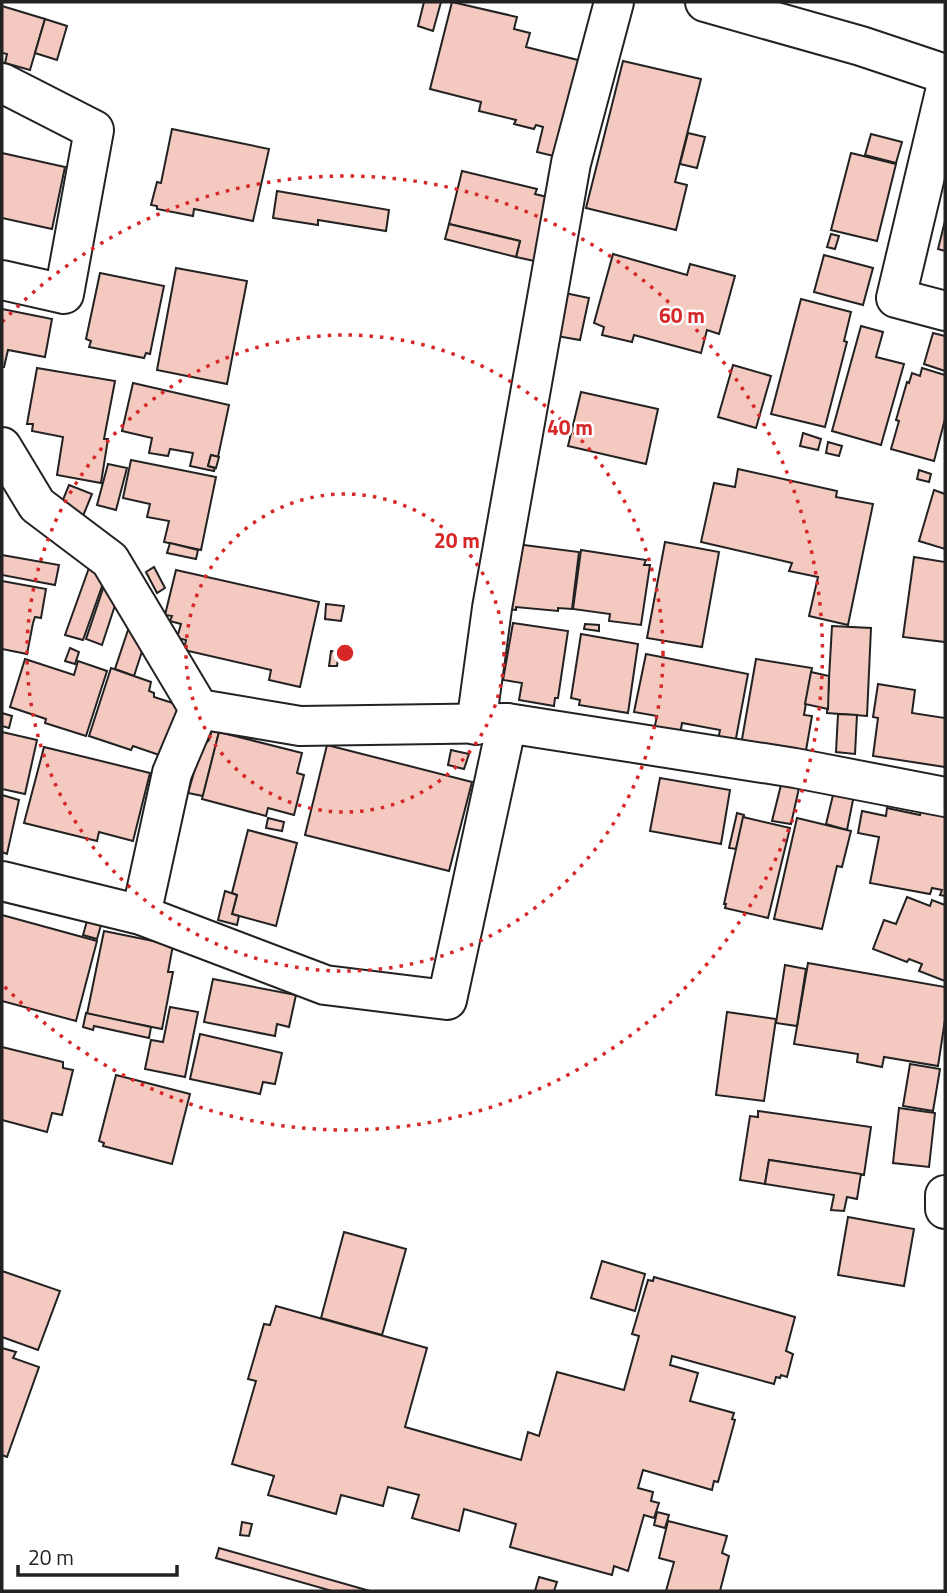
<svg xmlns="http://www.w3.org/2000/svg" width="947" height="1593" viewBox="0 0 947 1593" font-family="'Titillium Web',sans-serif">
<rect width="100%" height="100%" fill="#fff"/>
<g fill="#f3c9c0" stroke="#222" stroke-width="2">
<path d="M424 2H441L433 31 418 26Z"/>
<path d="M452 2 517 17 514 29 530 33 526 47 586 62 562 158 537 152 543 127 536 125 534 129 514 124 516 120 479 111 481 102 430 89Z"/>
<path d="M2 6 45 19 30 70 5 63 7 54 2 53Z"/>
<path d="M45 19 67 26 57 60 35 53Z"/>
<path d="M623 61 701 79 675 182 687 185 676 230 586 208Z"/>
<path d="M172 129 269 149 253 221 194 209 193 216 157 209V206L151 205 157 182 161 183Z"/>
<path d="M688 133 705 137 697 168 680 164Z"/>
<path d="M871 134 902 142 896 163 865 155Z"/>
<path d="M2 153 65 167 52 229 2 218Z"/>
<path d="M851 153 896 164 877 241 831 230Z"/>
<path d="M462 171 537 189 535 194 555 199 539 262 516 257 520 241 449 224Z"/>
<path d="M277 191 389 210 386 231 318 220V225L273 218Z"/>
<path d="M945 221V251L938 249Z"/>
<path d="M449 224 520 241 516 257 445 239Z"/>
<path d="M831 234 839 236 835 249 827 247Z"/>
<path d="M613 254 687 275 690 264 735 276 719 334 707 330 701 353 634 335 632 342 602 335 604 327 594 323Z"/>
<path d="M824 255 873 268 863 305 814 292Z"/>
<path d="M176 268 247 281 227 384 157 370Z"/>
<path d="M100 273 164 286 150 354 146 353 144 358 89 347 91 341 86 339Z"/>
<path d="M560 292 589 298 580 340 551 335Z"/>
<path d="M801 299 851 312 844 341 847 342 825 427 771 414Z"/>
<path d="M2 309 52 319 45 357 8 350 4 367H2Z"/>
<path d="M861 326 883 332 876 357 904 364 881 445 832 431Z"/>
<path d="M933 333 945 336V371L924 364Z"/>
<path d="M733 365 771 376 756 428 718 417Z"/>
<path d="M37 368 115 381 104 439H108L101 483 57 475 63 437 32 431 33 424H27Z"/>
<path d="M922 368 945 375V419L934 461 891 449 899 421 896 420 907 382 909 383 912 373 920 376Z"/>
<path d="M133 383 229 405 218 457 211 455 208 466 215 468 214 471 190 466 193 453 170 449 168 456 149 453 152 438 122 431Z"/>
<path d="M581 392 658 409 646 464 568 446Z"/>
<path d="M803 433 821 439 818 450 800 446Z"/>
<path d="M828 442 842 446 839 456 826 453Z"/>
<path d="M211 455 219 457 216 468 208 466Z"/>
<path d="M131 460 216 477 201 550 164 542 169 521 147 517 150 504 123 498Z"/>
<path d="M108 464 127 468 116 510 97 505Z"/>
<path d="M738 469 837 491 836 497 873 504 848 625 809 616 818 577 789 571 792 563 701 542 714 483 735 487Z"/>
<path d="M919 470 931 474 929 482 917 479Z"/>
<path d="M69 485 92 494 83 516 60 507Z"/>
<path d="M934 490 945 494V549L919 541Z"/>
<path d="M665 542 719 552 702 647 647 638Z"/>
<path d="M170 543 198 550 196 559 167 553Z"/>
<path d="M516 544 579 552 572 609 558 608V611L516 607V610L504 609Z"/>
<path d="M581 550 646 560 644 565H650L641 625 609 621 610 614 573 609Z"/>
<path d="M2 555 59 565 55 585 2 575Z"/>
<path d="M914 557 945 562V642L903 637Z"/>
<path d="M90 565 107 572 83 640 65 635Z"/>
<path d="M154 567 165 588 157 593 146 572Z"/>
<path d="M176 570 319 602 300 687 269 680 271 670 184 650 186 640 177 638 181 624 170 621 172 616 165 615Z"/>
<path d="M109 571 121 587 102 645 86 639Z"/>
<path d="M2 581 46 589 41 618 35 617 33 623 27 654 2 649Z"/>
<path d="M326 604 344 606 341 621 325 619Z"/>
<path d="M513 623 568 631 558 698H555L554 706 519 700 522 683 503 680Z"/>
<path d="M585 624 599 625V631L584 629Z"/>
<path d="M832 626 871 628 867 716 827 713Z"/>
<path d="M128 630 147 636 134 676 115 669Z"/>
<path d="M581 634 638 644 628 713 579 705 580 700 571 698Z"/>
<path d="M70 648 79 652 75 664 65 661Z"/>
<path d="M331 651 339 652 337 666H329Z"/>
<path d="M646 654 748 674 734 749 717 745 720 730 682 723 680 735 654 730 657 716 634 712Z"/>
<path d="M25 659 74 675 78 661 107 671 86 736 45 723 46 719 10 707Z"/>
<path d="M756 659 812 668 804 715 812 716 805 756 741 745Z"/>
<path d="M111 668 151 682 149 691 154 693V697L182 706 165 757 133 746 131 750 89 736Z"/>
<path d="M811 672 829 676 828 709 805 704Z"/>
<path d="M878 684 915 690 912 713 945 718V767L873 756 878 718 873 717Z"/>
<path d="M2 713 12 716 9 728 2 726Z"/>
<path d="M838 714 857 715 855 754 836 752Z"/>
<path d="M212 730 219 732 203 796 188 793 201 748 209 740Z"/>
<path d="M2 732 37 740 25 794 2 789Z"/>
<path d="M219 732 302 753 297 773 304 775 294 815 268 808 266 816 202 799Z"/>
<path d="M327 745 472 782 449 871 305 835Z"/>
<path d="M44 747 150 773 133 841 99 832 97 841 24 823Z"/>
<path d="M451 750 469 754 464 769 448 765Z"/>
<path d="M660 778 730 790 721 844 650 831Z"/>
<path d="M781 785 799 788 791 824 772 821Z"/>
<path d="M834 791 854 795 847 830 826 824Z"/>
<path d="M2 795 19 800 7 854 2 852Z"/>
<path d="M922 807 945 811V896L940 895 942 890 932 888 930 894 870 883 879 837 858 833 862 811 886 816 887 808 920 815Z"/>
<path d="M737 813 744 815 736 849 729 848Z"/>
<path d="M743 817 790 828 768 918 725 908 726 904H724Z"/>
<path d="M268 818 284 822 282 831 266 828Z"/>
<path d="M797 818 851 831 842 867 837 866 822 929 774 919Z"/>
<path d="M248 830 297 843 276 926 232 914 237 895 232 893Z"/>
<path d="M225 891 237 895 232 914 239 916 237 925 218 920Z"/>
<path d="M907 897 930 906 932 900 945 905V981L919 971 922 964 909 959 907 962 873 949 884 920 896 924Z"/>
<path d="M2 915 97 941 76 1021 2 1001Z"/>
<path d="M87 921 101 925 97 939 83 935Z"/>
<path d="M104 931 173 945 168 972H173L162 1029 87 1014Z"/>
<path d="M808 963 945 987V1020L938 1066 884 1057 882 1067 857 1062 858 1054 794 1044Z"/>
<path d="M785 965 806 969 797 1026 776 1023Z"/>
<path d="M213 979 296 995 289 1027 277 1024 275 1036 204 1022Z"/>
<path d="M170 1007 198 1012 185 1077 145 1069 151 1040 163 1042Z"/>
<path d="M727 1012 776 1019 764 1101 716 1095Z"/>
<path d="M86 1013 151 1027 149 1038 94 1026 93 1030 83 1027Z"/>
<path d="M200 1034 282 1053 275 1084 263 1082 260 1094 190 1079Z"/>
<path d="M2 1047 63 1062V1068L73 1070 62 1115 52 1113 47 1132 2 1120Z"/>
<path d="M910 1064 940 1069 933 1111 903 1106Z"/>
<path d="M116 1075 190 1094 172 1164 103 1146 104 1143 99 1141Z"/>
<path d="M899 1108 935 1113 929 1167 893 1163Z"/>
<path d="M758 1111 871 1127 864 1175 769 1160 765 1184 740 1180 750 1116 758 1117Z"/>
<path d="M769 1160 861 1174 857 1199 847 1197 844 1211 831 1210 834 1195 765 1184Z"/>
<path d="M848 1217 914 1229 904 1286 838 1275Z"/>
<path d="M344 1232 406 1249 382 1335 321 1318Z"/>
<path d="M602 1261 645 1274 635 1311 591 1298Z"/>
<path d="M2 1271 60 1291 38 1350 2 1337Z"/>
<path d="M654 1277 795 1317 786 1351 793 1354 787 1377 781 1375 780 1378 776 1377 774 1384 672 1356 670 1365 698 1373 690 1401 734 1413 732 1419 735 1420 718 1482 714 1481 712 1490 643 1470 638 1488 653 1492 651 1501 659 1503 654 1518 644 1515 628 1571 614 1566 612 1575 510 1547 516 1524 464 1509 459 1531 412 1518 419 1495 388 1487 383 1506 341 1495 336 1514 268 1495 274 1476 232 1464 256 1381 248 1379 264 1324 270 1325 276 1306 427 1348 405 1427 521 1460 528 1432 539 1436 557 1372 624 1390 639 1336 632 1334 648 1280 653 1281Z"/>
<path d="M2 1348 16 1352 13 1358 39 1367 7 1457 2 1455Z"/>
<path d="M657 1512 669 1515 665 1528 654 1525Z"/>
<path d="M668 1521 727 1536 722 1553 729 1556 720 1591H666L674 1562 659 1558Z"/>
<path d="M242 1522 252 1524 249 1536 240 1535Z"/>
<path d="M219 1548 370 1591H332L216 1558Z"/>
<path d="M539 1577 557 1582 554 1591H535Z"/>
</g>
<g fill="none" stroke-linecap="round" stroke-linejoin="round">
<defs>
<g id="street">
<path d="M2 83 94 130 64 294 2 280"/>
<path d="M945 92 896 298 945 311"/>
<path d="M2 447 37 505 110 560 199 709 300 726 507 723 795 768 945 797"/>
<path d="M476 725 492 608 571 163 614 2"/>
<path d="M2 881 141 915 325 985 447 1000 507 723"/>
<path d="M141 915 172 773 199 709"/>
<path d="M945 1195V1209"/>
</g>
<path id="highway" d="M705 2 861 46 945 74"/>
</defs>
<use href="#street" stroke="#222" stroke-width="42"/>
<use href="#highway" stroke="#222" stroke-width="42"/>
<use href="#street" stroke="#fff" stroke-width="38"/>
<use href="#highway" stroke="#fff" stroke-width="38"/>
</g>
<g fill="none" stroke="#d62828" stroke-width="3.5" stroke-dasharray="3.5 7">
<circle cx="345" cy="653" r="159"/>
<circle cx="345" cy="653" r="318"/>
<path d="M2 322A477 477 0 1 1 2 984"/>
</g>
<circle cx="345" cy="653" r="10" fill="#d62828" stroke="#fff" stroke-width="3.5"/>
<g font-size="21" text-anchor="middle" font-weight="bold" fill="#d62828" stroke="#fff" stroke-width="5" stroke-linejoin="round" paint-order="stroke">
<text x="682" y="323">60 m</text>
<text x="570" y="435">40 m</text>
<text x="457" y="548">20 m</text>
</g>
<rect width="947" height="1593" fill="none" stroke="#222222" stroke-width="7"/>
<path d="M18 1565v10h159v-10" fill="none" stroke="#222222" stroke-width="3.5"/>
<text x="28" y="1565" font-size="21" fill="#222222" stroke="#ffffff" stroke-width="5" paint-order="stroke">20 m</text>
</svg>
